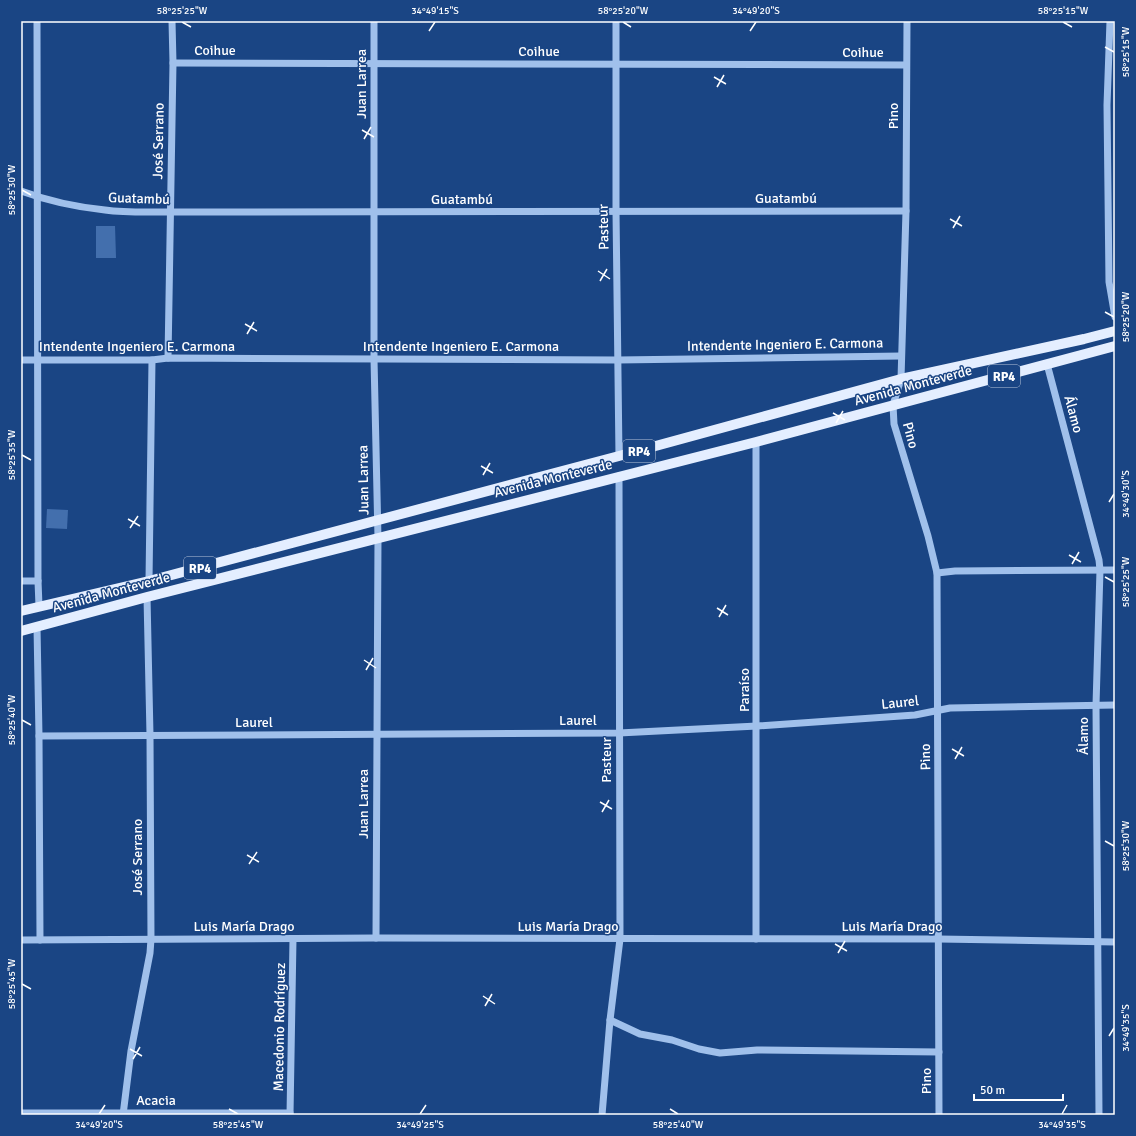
<svg xmlns="http://www.w3.org/2000/svg" width="1136" height="1136" viewBox="0 0 1136 1136" font-family="Signika,sans-serif">
<rect width="100%" height="100%" fill="#1a4584"/>
<g fill="#436fad">
<path d="M96 226H115L116 258H96Z"/>
<path d="M47 509 68 510 67 529 46 528Z"/>
</g>
<g fill="none" stroke-linecap="round" stroke-linejoin="round">
<g stroke="#a0c0eb" stroke-width="7">
<path d="M37 21 38 581 39 606"/>
<path d="M374 21V359L378 538 376 938"/>
<path d="M616 21V211L619 456"/>
<path d="M907 21 906 211 901 379 893 405 894 424 928 536 937 573 939 1115"/>
<path d="M1110 21 1107 105 1109 282 1115 317"/>
<path d="M173 63 906 65"/>
<path d="M21 191C48 201 76 207 105 210 126 213 148 212 170 212L906 211"/>
<path d="M168 358 173 63 172 21"/>
<path d="M21 360H152L168 358 618 360 901 356"/>
<path d="M1047 364 1099 560 1100 570 1096 705 1099 1115"/>
<path d="M756 442V939"/>
<path d="M937 573 955 571 1115 570"/>
<path d="M21 581H38"/>
<path d="M149 581 152 360"/>
<path d="M37 627 39 736 40 940"/>
<path d="M39 736 619 733 757 726 915 715 950 708 1115 705"/>
<path d="M21 940 376 938 939 939 1115 942"/>
<path d="M610 1020 640 1034 672 1040 699 1049 720 1053 757 1050 939 1052"/>
<path d="M21 1113H290"/>
<path d="M123 1115 131 1051 150 953 151 939 150 735 147 597"/>
<path d="M290 1115 293 939"/>
<path d="M602 1115 610 1020 620 939 619 476"/>
</g>
<g stroke="#e4eeff" stroke-width="10">
<path d="M21 611 149 581 619 456 901 379 1084 339 1115 331"/>
<path d="M21 631 147 597 756 442 1115 346"/>
</g>
</g>
<path fill="none" stroke="#fff" stroke-width="1.5" d="M182 22 191 27M623 22 631 27M1063 22 1072 27M429 31 435 22M750 31 756 22M1105 47 1114 52M714 77 726 84M717 87 724 75M362 130 374 137M364 139 371 127M22 190 31 195M950 219 962 226M953 228 960 216M598 271 610 279M600 281 607 269M1105 312 1114 317M245 324 257 331M247 334 254 322M833 413 845 420M836 423 843 411M22 455 31 460M481 466 493 473M483 475 490 463M1109 502 1114 494M128 519 140 526M130 528 138 516M1069 555 1081 562M1072 564 1079 552M1105 577 1114 582M717 608 728 615M719 617 726 605M364 660 376 668M366 670 373 658M22 720 31 725M952 749 964 756M955 759 962 747M600 802 612 809M602 812 609 800M1105 841 1114 846M247 855 259 862M249 864 257 852M835 944 847 951M838 953 845 941M22 984 31 989M483 996 495 1004M485 1006 492 994M1109 1036 1114 1028M130 1049 142 1056M133 1059 140 1047M229 1109 238 1114M670 1109 678 1114M99 1114 105 1105M420 1114 426 1105M1062 1114 1067 1105"/>
<g text-anchor="middle" stroke-width="3" stroke-linejoin="round" paint-order="stroke">
<g fill="#1a4584" stroke="#bac7da" stroke-width="1">
<rect x="988" y="365" width="32" height="22" rx="3"/>
<rect x="623" y="440" width="32" height="22" rx="3"/>
<rect x="184" y="557" width="32" height="22" rx="3"/>
</g>
<g font-size="13" font-weight="bold" fill="#fff">
<text x="1004" y="381">RP4</text>
<text x="639" y="456">RP4</text>
<text x="200" y="573">RP4</text>
</g>
<g font-size="14" fill="#fff" stroke="#1a4584">
<text x="215" y="55">Coihue</text>
<text x="539" y="56">Coihue</text>
<text x="863" y="57">Coihue</text>
<text transform="translate(361 84) rotate(-90)" y="5">Juan Larrea</text>
<text transform="translate(893 116) rotate(-90)" y="5">Pino</text>
<text transform="translate(158 141) rotate(-89)" y="5">José Serrano</text>
<text transform="translate(139 198) rotate(2)" y="5">Guatambú</text>
<text x="786" y="203">Guatambú</text>
<text x="462" y="204">Guatambú</text>
<text transform="translate(603 227) rotate(-91)" y="5">Pasteur</text>
<text transform="translate(785 344) rotate(-1)" y="5">Intendente Ingeniero E. Carmona</text>
<text x="137" y="351">Intendente Ingeniero E. Carmona</text>
<text x="461" y="351">Intendente Ingeniero E. Carmona</text>
<text transform="translate(913 385) rotate(-15)" y="5">Avenida Monteverde</text>
<text transform="translate(1074 414) rotate(75)" y="5">Álamo</text>
<text transform="translate(911 435) rotate(75)" y="5">Pino</text>
<text transform="translate(553 478) rotate(-14)" y="5">Avenida Monteverde</text>
<text transform="translate(363 480) rotate(-91)" y="5">Juan Larrea</text>
<text transform="translate(111 592) rotate(-15)" y="5">Avenida Monteverde</text>
<text transform="translate(744 690) rotate(-90)" y="5">Paraíso</text>
<text transform="translate(900 702) rotate(-6)" y="5">Laurel</text>
<text x="578" y="725">Laurel</text>
<text x="254" y="727">Laurel</text>
<text transform="translate(1083 736) rotate(-90)" y="5">Álamo</text>
<text transform="translate(925 757) rotate(-91)" y="5">Pino</text>
<text transform="translate(606 760) rotate(-90)" y="5">Pasteur</text>
<text transform="translate(363 804) rotate(-90)" y="5">Juan Larrea</text>
<text transform="translate(137 857) rotate(-90)" y="5">José Serrano</text>
<text x="244" y="931">Luis María Drago</text>
<text x="568" y="931">Luis María Drago</text>
<text x="892" y="931">Luis María Drago</text>
<text transform="translate(279 1027) rotate(-89)" y="5">Macedonio Rodríguez</text>
<text transform="translate(926 1081) rotate(-90)" y="5">Pino</text>
<text x="156" y="1105">Acacia</text>
</g>
</g>
<rect width="1136" height="1136" fill="none" stroke="#1a4584" stroke-width="44"/>
<path d="M974 1094v6h89v-6" fill="none" stroke="#ffffff" stroke-width="2"/>
<text x="980" y="1094" font-size="12" fill="#ffffff" stroke="#1a4584" stroke-width="3" paint-order="stroke">50 m</text>
<rect x="22" y="22" width="1092" height="1092" fill="none" stroke="#fff" stroke-width="1.5"/>
<g font-size="10" text-anchor="middle" fill="#fff">
<text x="182" y="14">58°25'25"W</text>
<text x="435" y="14">34°49'15"S</text>
<text x="623" y="14">58°25'20"W</text>
<text x="756" y="14">34°49'20"S</text>
<text x="1063" y="14">58°25'15"W</text>
<text transform="translate(1125 52) rotate(-90)" y="4">58°25'15"W</text>
<text transform="translate(11 190) rotate(-90)" y="4">58°25'30"W</text>
<text transform="translate(1125 317) rotate(-90)" y="4">58°25'20"W</text>
<text transform="translate(11 455) rotate(-90)" y="4">58°25'35"W</text>
<text transform="translate(1125 494) rotate(-90)" y="4">34°49'30"S</text>
<text transform="translate(1125 582) rotate(-90)" y="4">58°25'25"W</text>
<text transform="translate(11 720) rotate(-90)" y="4">58°25'40"W</text>
<text transform="translate(1125 846) rotate(-90)" y="4">58°25'30"W</text>
<text transform="translate(11 984) rotate(-90)" y="4">58°25'45"W</text>
<text transform="translate(1125 1028) rotate(-90)" y="4">34°49'35"S</text>
<text x="99" y="1128">34°49'20"S</text>
<text x="238" y="1128">58°25'45"W</text>
<text x="420" y="1128">34°49'25"S</text>
<text x="678" y="1128">58°25'40"W</text>
<text x="1062" y="1128">34°49'35"S</text>
</g>
</svg>
